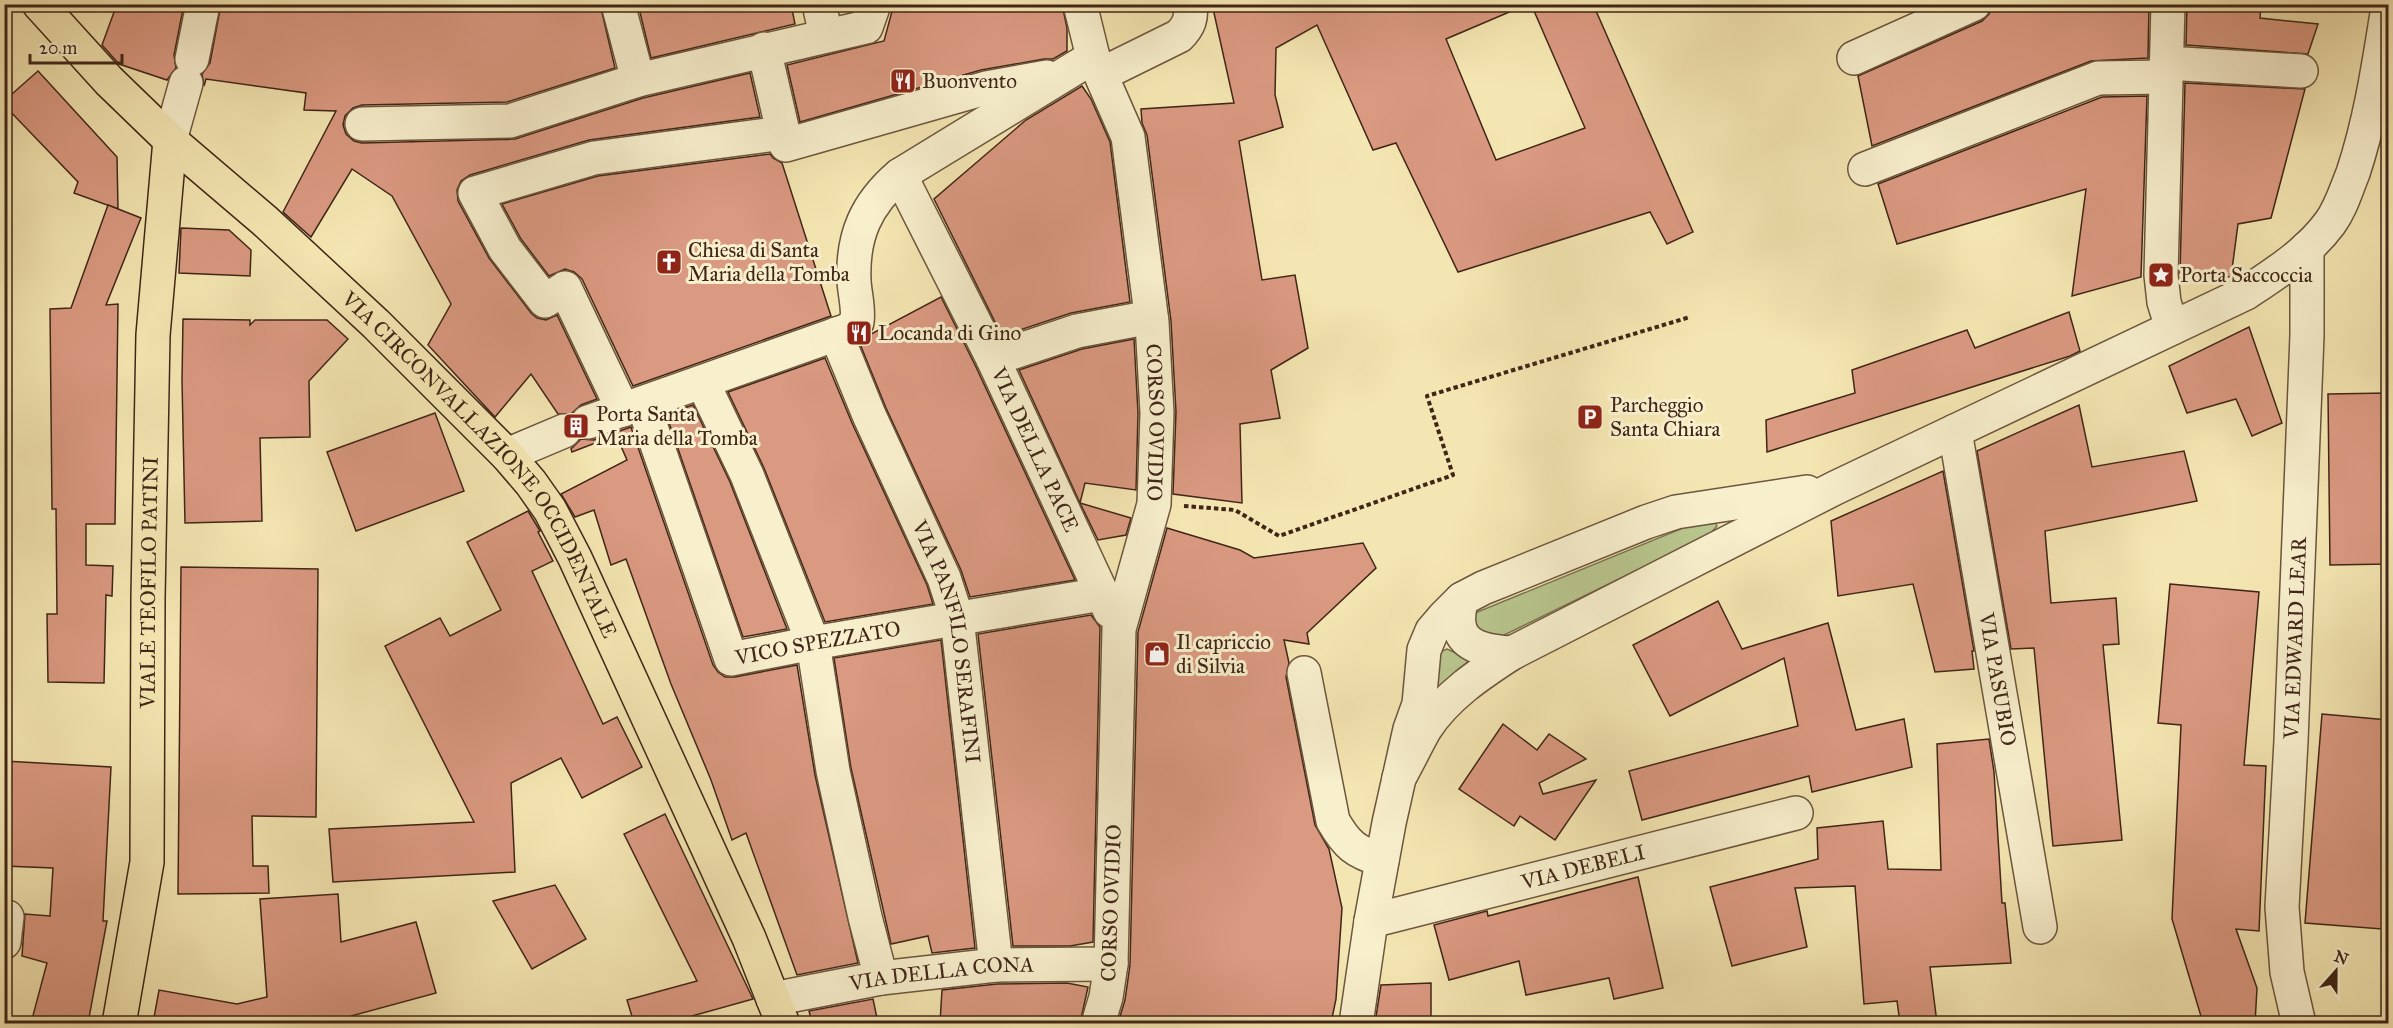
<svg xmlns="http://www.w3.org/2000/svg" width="2393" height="1028" viewBox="0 0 2393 1028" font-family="'IM FELL Great Primer',serif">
<rect width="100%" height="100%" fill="#f4e6b2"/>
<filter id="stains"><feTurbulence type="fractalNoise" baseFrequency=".00333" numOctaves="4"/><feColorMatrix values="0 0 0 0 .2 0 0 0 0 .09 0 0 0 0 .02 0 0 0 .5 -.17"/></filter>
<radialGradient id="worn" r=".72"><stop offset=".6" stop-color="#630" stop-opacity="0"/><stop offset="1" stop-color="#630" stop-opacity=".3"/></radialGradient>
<g fill="#b9c68e" stroke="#7c7653" stroke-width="1.5">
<path d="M1705 519 1715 521 1717 526 1709 535 1496 639 1481 637 1474 621 1475 613Z"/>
<path d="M1447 649 1477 663 1431 700 1440 652Z"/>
</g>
<g fill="#da9981" stroke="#402618" stroke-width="1.5">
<path d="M117 4H184L174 55 176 68 167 80 119 64 102 45Z"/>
<path d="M221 4H600L615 68 507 102 362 105 353 108 345 116 343 125 346 134 354 141 362 143 515 139 643 98 750 73 760 117 589 140 470 175 461 181 457 190 458 201 489 258 531 313 537 318 546 320 557 315 597 399 581 405 571 414H558L531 374 495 417 428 345 451 304 392 196 352 169 311 237 283 212 336 111 304 110 306 93 206 79 204 86 202 74 210 63Z"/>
<path d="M638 4H791L795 24 651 58Z"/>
<path d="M894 4H1062L1067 28V51L1053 59H1044L981 70 800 122 787 65 884 41Z"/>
<path d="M1212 4H1528L1446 39 1496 160 1585 128 1531 4H1593L1693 232 1667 244 1650 212 1458 272 1396 143 1373 150 1317 25 1276 48 1275 95 1283 127 1239 141 1262 280 1295 275 1308 348 1271 370 1280 418 1240 424 1242 503 1173 494 1176 412 1171 321 1147 135 1142 123 1141 109 1234 103Z"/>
<path d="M1993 4H2149L2148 58 2091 61 1872 146 1858 76 1982 21 1989 14Z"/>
<path d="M2187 4H2261L2260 18 2318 24 2308 54 2186 45Z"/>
<path d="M38 71 117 157 118 209 74 193 78 182 4 105V101Z"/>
<path d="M2185 83 2305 89 2271 218 2238 224 2231 277 2180 273Z"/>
<path d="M1082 86 1091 99 1110 142 1130 302 1071 313 1002 336 934 199 1026 120Z"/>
<path d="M2147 96 2141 277 2072 296 2086 189 1897 244 1878 184 2102 97Z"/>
<path d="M770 154 773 158 782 163 831 316 633 386 582 279 574 272 565 269 549 276 521 239 502 204 598 176Z"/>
<path d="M108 205 141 218 106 305 118 304 115 524H86V565L113 566 112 596 106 595 104 683 48 682 47 614H57L56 509H52L50 309 71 308Z"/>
<path d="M181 228 229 230 251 250 250 276 179 273Z"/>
<path d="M941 297 976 367 1075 580 970 597 961 570 886 408 860 344 871 334Z"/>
<path d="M2069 312 2080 351 2070 356 1767 452 1766 420 1855 393 1852 370 1967 330 1975 348Z"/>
<path d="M183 319 250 320V325L255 320H327L348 339 309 381 310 437 260 438 262 521 185 523 182 381Z"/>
<path d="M2249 327 2282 423 2252 436 2236 399 2187 413 2169 366Z"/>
<path d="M1134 339 1138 413 1136 490 1085 483 1080 503 1019 370 1082 349Z"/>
<path d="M825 358 852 423 927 585 933 604 825 622 764 468 728 392Z"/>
<path d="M2388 393V564L2330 565 2328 394Z"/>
<path d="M693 405 730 482 787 629 743 637 666 414Z"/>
<path d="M2079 405 2092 467 2184 451 2197 501 2045 531 2051 603 2116 598 2119 644 2103 645 2122 840 2053 846 2034 648 2011 649 1977 451Z"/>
<path d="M435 413 464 491 356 531 327 452Z"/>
<path d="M631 427 713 665 718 672 725 677H735L797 665 815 775 858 963 797 975 746 833 732 840 711 780 671 684 626 559 611 565 594 510 575 517 561 494 627 460 616 435 572 452 571 449 581 439 594 440Z"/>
<path d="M1943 471 1974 651H1972L1974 669 1935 672 1913 584 1838 596 1831 521Z"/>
<path d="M1080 503 1131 518 1126 535 1098 540Z"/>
<path d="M528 511 540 531 538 532 553 561 532 571 603 724 617 717 642 767 582 798 561 758 511 783 515 872 333 882 329 829 474 822 385 646 440 618 450 636 501 610 467 542Z"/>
<path d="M1167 528 1240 550 1254 558 1363 543 1376 568 1307 633 1309 644 1284 640 1289 663 1286 677 1315 825 1329 849 1342 908 1336 999 1331 1023H1118L1125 1000 1130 965 1138 632Z"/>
<path d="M181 567 318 569 316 817 252 816 253 866H268L269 893 178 894Z"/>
<path d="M2170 584 2259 592 2244 765 2266 766 2259 931 2236 929 2257 988 2255 1023H2203L2172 919 2181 725 2158 723Z"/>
<path d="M1718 601 1742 649 1828 623 1856 730 1904 719 1912 767 1812 792 1809 776 1642 820 1629 771 1798 726 1784 658 1670 716 1633 645Z"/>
<path d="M1091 615 1100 627 1093 942 1070 946H1013L978 634Z"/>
<path d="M941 640 975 948 932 953 928 936 891 944 851 768 834 658Z"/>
<path d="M2322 714 2388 720 2385 790H2388V880H2385L2382 929 2305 923Z"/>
<path d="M1503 724 1537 750 1549 734 1586 759 1539 783 1543 794 1596 780 1555 840 1520 816 1514 826 1459 789Z"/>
<path d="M1989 739 1994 772 2002 903H2005L2011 963 1930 967 1937 1023H1900L1897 1001 1864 1004 1855 886 1795 888 1807 947 1732 966 1710 887 1818 859 1817 828 1883 821 1888 869 1941 870 1937 744Z"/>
<path d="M4 761 111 767 103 921H107L88 1023H31L47 963 22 956 25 914 50 916 53 868 4 866Z"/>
<path d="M665 814 753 999 692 1016 694 1023H634L627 1000 697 981 624 834Z"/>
<path d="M1638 877 1663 988 1614 999 1609 978 1526 995 1519 961 1449 980 1434 925 1487 911 1488 916Z"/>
<path d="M555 885 586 939 532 969 493 901Z"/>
<path d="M338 894 341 942 416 922 436 993 351 1016 353 1023H153L159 990 237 1004 267 997 260 899Z"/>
<path d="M1067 983 1088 987 1080 1023H940L942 990 997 984Z"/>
<path d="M1431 983V1023H1375L1381 985Z"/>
<path d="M873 999 878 1023H812L809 1011Z"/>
</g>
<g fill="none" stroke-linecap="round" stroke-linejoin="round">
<defs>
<g id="minor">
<path d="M618 4 638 80 866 27 874 4"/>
<path d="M819 4 826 35"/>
<path id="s1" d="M1080 4 1093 57 1128 137 1152 322 1157 413 1154 504 1119 629 1111 964 1106 997 1098 1024"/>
<path d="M2168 4 2161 275 2164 302 2172 328"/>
<path d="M764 49 786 145 986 88 1047 77"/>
<path d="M1854 58 1974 4"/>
<path d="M192 59 203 4"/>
<path d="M2166 63 2301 71"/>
<path d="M1102 74 1179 36C1189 26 1192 18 1190 4"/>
<path d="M362 124 510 121 638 80"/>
<path d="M170 140 186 83"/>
<path d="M1865 169 2098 78 2165 77"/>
<path id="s2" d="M900 175 993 359 1110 611"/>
<path id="s3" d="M836 334 869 415 944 578 957 618 996 965"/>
<path d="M993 359 1077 331 1151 317"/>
<path d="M703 383 747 475 813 643 833 771 865 917 881 978"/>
<path id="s4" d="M643 404 731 659 813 643 1102 594"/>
<path d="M623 410 565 288 545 301 505 249 475 193 594 158 783 133"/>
<path d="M588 422 848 330 857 322C859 308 855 296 854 281 852 236 866 204 900 175L1093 57"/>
<path id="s5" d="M1955 431 2040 927"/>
<path d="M507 455 564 431"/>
<path d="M1462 599C1449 642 1475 651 1512 653"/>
<path d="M1304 673 1333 821C1347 845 1355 852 1382 860"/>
<path d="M1399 778C1408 762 1416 745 1425 729 1446 696 1481 673 1512 653L1835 488 2246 293C2276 273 2308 253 2330 223 2341 208 2346 190 2353 173 2371 119 2379 63 2388 7"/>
<path id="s6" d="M1371 921 1796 813"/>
<path d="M4 942 7 917"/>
<path id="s7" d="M773 999 881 978 996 965 1111 964"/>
<path d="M1356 1024 1371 921 1389 823 1410 729 1419 704 1424 650 1432 631 1444 617 1462 599 1483 588 1646 522 1676 512 1807 492"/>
<path id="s8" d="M2299 1024 2287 972 2282 907 2291 741 2307 335V248"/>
</g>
<g id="major">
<path id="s9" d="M39 4 109 81 170 140 265 221 376 324 507 455 531 483 550 510 575 558 749 938 783 1024"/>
<path id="s10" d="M119 1024 147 862 148 598 153 335 170 140"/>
</g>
</defs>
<use href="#minor" stroke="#6d563e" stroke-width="36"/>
<use href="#major" stroke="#402618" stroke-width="36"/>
<path stroke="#402618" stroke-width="4" stroke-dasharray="4.5 3" stroke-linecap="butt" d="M1184 506 1235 510 1279 536 1453 475 1427 396 1690 317"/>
<use href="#minor" stroke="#f8efcd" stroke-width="33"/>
<use href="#major" stroke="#f4e6b2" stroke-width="33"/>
</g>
<defs>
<symbol id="restaurant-square" viewBox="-11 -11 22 22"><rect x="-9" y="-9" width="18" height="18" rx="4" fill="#8f2418" stroke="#f8efcd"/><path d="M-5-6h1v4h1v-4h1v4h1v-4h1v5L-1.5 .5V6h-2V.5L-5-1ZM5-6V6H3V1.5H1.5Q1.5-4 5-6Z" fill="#fff"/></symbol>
<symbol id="church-square" viewBox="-11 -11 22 22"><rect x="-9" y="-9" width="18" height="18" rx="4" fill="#8f2418" stroke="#f8efcd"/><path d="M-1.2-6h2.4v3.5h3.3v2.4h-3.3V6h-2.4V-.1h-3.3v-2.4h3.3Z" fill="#fff"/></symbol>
<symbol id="sight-square" viewBox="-11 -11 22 22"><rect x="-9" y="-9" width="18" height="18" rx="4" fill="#8f2418" stroke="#f8efcd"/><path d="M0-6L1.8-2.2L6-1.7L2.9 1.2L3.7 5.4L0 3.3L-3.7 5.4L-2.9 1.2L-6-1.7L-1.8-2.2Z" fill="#fff"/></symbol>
<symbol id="parking-square" viewBox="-11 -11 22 22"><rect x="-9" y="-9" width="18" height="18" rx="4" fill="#8f2418" stroke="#f8efcd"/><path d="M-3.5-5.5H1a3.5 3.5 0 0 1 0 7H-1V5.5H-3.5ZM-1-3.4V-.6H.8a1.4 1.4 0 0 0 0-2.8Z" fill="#fff"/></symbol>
<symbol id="building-square" viewBox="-11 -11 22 22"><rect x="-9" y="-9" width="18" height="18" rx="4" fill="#8f2418" stroke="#f8efcd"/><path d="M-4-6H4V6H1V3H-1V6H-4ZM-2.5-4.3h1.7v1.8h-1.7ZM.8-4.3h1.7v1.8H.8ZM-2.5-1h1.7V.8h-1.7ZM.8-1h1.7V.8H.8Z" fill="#fff"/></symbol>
<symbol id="shop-square" viewBox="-11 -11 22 22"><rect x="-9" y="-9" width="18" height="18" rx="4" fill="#8f2418" stroke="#f8efcd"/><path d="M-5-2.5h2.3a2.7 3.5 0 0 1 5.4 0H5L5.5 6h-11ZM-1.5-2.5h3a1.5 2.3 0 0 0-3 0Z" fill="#fff"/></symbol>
</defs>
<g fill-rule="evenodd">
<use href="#restaurant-square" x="888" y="66" width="30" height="30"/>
<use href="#church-square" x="654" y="247" width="30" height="30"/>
<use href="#sight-square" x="2146" y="260" width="30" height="30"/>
<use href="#restaurant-square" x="844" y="318" width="30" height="30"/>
<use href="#parking-square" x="1575" y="402" width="30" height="30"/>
<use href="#building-square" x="561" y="411" width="30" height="30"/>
<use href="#shop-square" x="1142" y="639" width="30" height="30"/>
</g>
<g text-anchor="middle" stroke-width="6" stroke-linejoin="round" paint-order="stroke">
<g font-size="21" fill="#402618" stroke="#f8efcd" text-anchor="start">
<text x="922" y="88">Buonvento</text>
<text x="688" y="257">Chiesa di Santa<tspan x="688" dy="24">Maria della Tomba</tspan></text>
<text x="2180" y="282">Porta Saccoccia</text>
<text x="878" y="340">Locanda di Gino</text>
<text x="1610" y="412">Parcheggio<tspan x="1610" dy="24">Santa Chiara</tspan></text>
<text x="596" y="421">Porta Santa<tspan x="596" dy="24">Maria della Tomba</tspan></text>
<text x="1176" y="649">Il capriccio<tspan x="1176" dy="24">di Silvia</tspan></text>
</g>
<g font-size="21" fill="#402618" stroke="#f8efcd">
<text dy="7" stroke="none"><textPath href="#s1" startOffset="429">CORSO OVIDIO</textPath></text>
<text dy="7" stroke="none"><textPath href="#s2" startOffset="306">VIA DELLA PACE</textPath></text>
<text dy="7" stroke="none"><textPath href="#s9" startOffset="642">VIA CIRCONVALLAZIONE OCCIDENTALE</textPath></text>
<text dy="7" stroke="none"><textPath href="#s10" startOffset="444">VIALE TEOFILO PATINI</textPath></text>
<text dy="7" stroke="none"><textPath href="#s8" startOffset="388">VIA EDWARD LEAR</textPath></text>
<text dy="7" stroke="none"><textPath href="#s4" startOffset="358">VICO SPEZZATO</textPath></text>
<text dy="7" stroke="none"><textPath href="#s3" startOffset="330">VIA PANFILO SERAFINI</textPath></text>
<text dy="7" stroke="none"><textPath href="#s5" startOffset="252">VIA PASUBIO</textPath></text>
<text dy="7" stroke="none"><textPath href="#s6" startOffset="219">VIA DEBELI</textPath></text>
<text transform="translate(1111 903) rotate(-88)" y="7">CORSO OVIDIO</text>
<text dy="7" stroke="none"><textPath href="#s7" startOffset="171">VIA DELLA CONA</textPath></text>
</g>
</g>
<rect width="2393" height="1028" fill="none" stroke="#f4e6b2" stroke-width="24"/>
<rect x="6" y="6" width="2381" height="1016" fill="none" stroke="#402618" stroke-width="3"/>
<rect x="12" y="12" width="2369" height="1004" fill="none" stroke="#402618" stroke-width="1.5"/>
<g transform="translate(2336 971) rotate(21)" stroke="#f8efcd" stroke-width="4.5" paint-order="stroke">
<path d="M0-4.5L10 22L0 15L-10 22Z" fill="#402618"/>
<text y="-9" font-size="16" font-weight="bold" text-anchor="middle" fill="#402618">N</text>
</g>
<path d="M30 54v9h92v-9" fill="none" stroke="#402618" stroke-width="3"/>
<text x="39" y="54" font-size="18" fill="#402618" stroke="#f8efcd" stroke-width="4.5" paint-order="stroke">20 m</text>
<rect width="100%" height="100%" filter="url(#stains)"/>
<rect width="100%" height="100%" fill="url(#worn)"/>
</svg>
